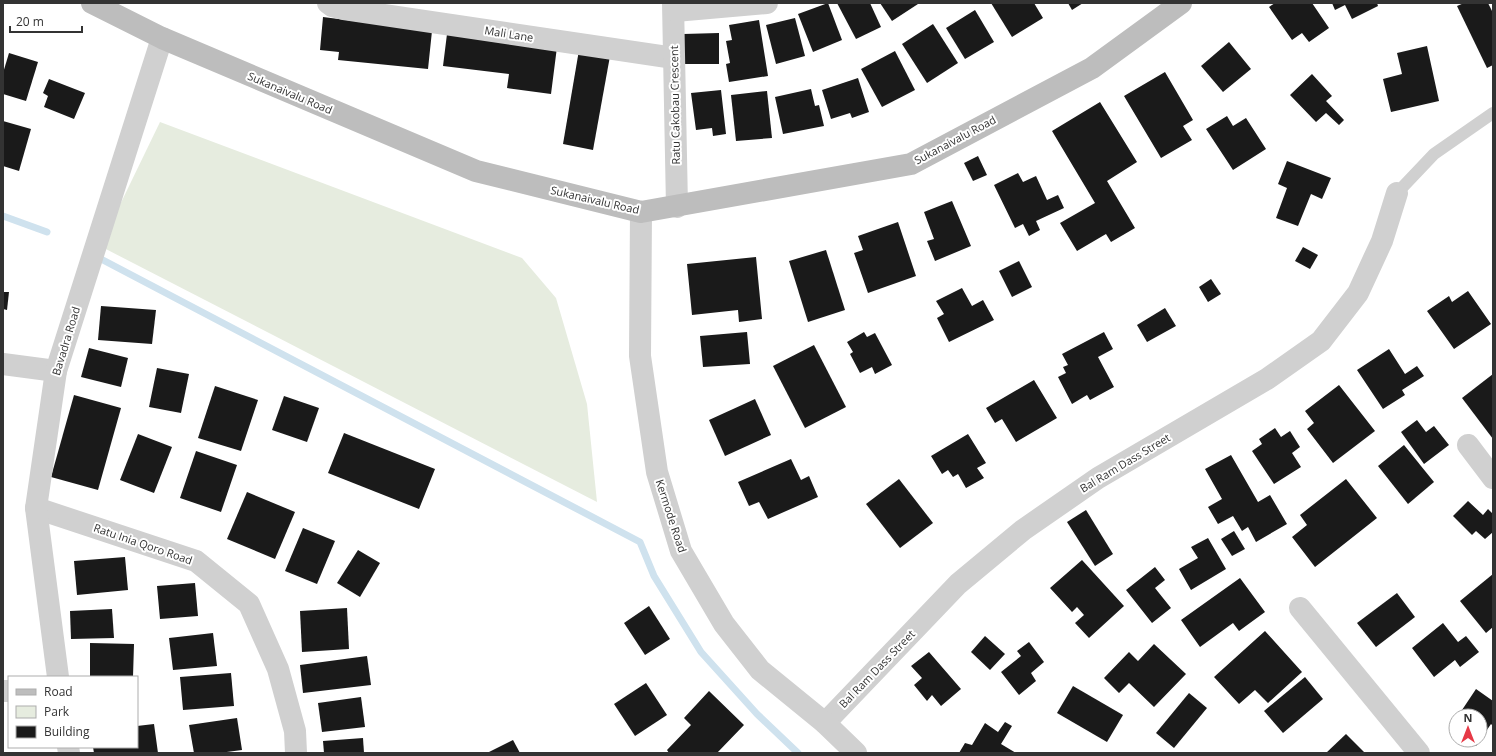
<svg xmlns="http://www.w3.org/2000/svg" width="1496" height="756" viewBox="0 0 1496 756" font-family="'Open Sans',sans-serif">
<rect width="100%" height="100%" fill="#fff"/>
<path fill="#e6ecdf" d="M160 122 522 258 556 298 587 404 597 502 100 246Z"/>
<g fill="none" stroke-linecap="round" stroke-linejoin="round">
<g stroke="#cfe2ee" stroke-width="7">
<path d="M3 216 47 232"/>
<path d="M101 259 640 542 654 576 701 652 757 714 798 753"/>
</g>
</g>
<g fill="#1a1a1a">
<path d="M828 3 842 40 813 52 798 14Z"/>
<path d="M837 3H870L881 27 856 39Z"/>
<path d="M880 3H917L918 4 892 21Z"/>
<path d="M991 3H1034L1043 18 1012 37Z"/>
<path d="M1068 3H1083L1072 10Z"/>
<path d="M1275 3H1312L1329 28 1309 42 1302 33 1292 40 1269 7Z"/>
<path d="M1332 3H1377L1378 6 1352 19 1345 5 1335 10Z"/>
<path d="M1464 3H1488L1493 13V65L1487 68 1457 6Z"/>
<path d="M975 10 994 42 965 59 946 28Z"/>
<path d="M323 17 432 31 428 69 338 60 339 52 320 50Z"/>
<path d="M795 18 805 56 776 64 766 25Z"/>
<path d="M759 20 768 76 729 82 726 64 730 63 726 41 732 40 729 25Z"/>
<path d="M933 24 958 63 927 83 902 44Z"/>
<path d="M719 33V64H684L683 34Z"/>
<path d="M447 34 557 47 551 94 507 88 509 74 443 66Z"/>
<path d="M1229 42 1251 69 1223 92 1201 66Z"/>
<path d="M1427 46 1439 101 1391 112 1383 79 1402 74 1397 53Z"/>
<path d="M579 50 610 56 593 150 563 144Z"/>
<path d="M895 51 915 90 882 107 861 69Z"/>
<path d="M9 53 38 62 26 101 3 94V73Z"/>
<path d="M1165 72 1193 120 1183 126 1192 140 1161 158 1124 96Z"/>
<path d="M1312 74 1332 96 1326 101 1344 120 1339 125 1326 113 1316 122 1290 95Z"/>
<path d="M858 78 869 112 852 118 850 113 831 119 822 90Z"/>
<path d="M49 79 85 93 74 119 44 107 48 96 43 93Z"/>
<path d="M811 89 815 106 819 105 824 126 783 134 775 97Z"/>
<path d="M721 90 726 134 713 136 712 128 696 130 691 93Z"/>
<path d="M767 91 772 138 736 141 731 95Z"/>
<path d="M1100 102 1137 162 1107 181 1135 228 1111 242 1106 234 1077 251 1060 223 1095 203 1052 131Z"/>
<path d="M1227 116 1233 126 1246 118 1266 149 1233 170 1206 129Z"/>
<path d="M3 121 31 129 19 171 3 166Z"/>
<path d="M978 156 987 175 973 181 964 163Z"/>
<path d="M1287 161 1331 178 1322 199 1311 194 1298 226 1276 218 1287 188 1278 184Z"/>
<path d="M1018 173 1023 182 1036 176 1047 200 1058 195 1064 208 1036 221 1040 230 1029 236 1023 224 1015 228 994 185Z"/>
<path d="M952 201 971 246 935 261 927 241 934 239 924 212Z"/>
<path d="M898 222 916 276 868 293 854 253 863 250 858 236Z"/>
<path d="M1303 247 1318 255 1310 269 1295 261Z"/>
<path d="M826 250 845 310 808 322 789 261Z"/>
<path d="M756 257 762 319 739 322 738 310 692 315 687 264Z"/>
<path d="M1019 261 1032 287 1012 297 999 271Z"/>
<path d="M1211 279 1221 294 1208 302 1199 287Z"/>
<path d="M962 288 972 306 983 300 994 320 949 342 937 318 944 314 936 301Z"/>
<path d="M1468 291 1491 324 1454 349 1427 311 1449 296 1452 302Z"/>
<path d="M3 292H9L7 310 3 309Z"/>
<path d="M101 306 156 310 152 344 98 340Z"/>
<path d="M1165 308 1176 326 1147 342 1137 325Z"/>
<path d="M747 332 750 364 703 367 700 336Z"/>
<path d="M864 332 867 337 875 333 892 365 875 374 872 367 860 373 850 354 853 352 847 342Z"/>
<path d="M1104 332 1113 349 1098 357 1114 387 1090 400 1087 395 1072 404 1058 377 1066 373 1063 367 1068 365 1062 354Z"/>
<path d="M814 345 846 407 805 428 773 366Z"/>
<path d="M89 348 128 358 121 387 81 377Z"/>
<path d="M1389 349 1405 374 1417 366 1424 376 1402 390 1405 395 1383 409 1357 370Z"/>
<path d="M157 368 189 374 181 413 149 407Z"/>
<path d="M1493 374V439L1462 398Z"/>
<path d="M1034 380 1057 418 1016 442 1002 419 995 423 986 408Z"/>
<path d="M1339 385 1375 431 1333 463 1307 429 1314 423 1305 411Z"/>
<path d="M215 386 258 400 241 451 198 438Z"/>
<path d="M74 395 121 408 98 490 51 477Z"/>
<path d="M284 396 319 408 307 442 272 430Z"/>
<path d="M755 399 771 435 725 456 709 420Z"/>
<path d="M1417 420 1426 432 1434 426 1449 445 1424 464 1401 432Z"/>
<path d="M1275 428 1281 437 1290 431 1300 447 1292 453 1301 467 1274 484 1252 451 1262 444 1259 439Z"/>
<path d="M344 433 435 469 419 509 328 473Z"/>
<path d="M138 434 172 447 154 493 120 480Z"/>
<path d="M968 434 986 463 977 468 984 478 966 488 958 474 953 477 948 470 942 474 931 456Z"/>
<path d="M1404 445 1434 482 1408 504 1378 466Z"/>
<path d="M196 451 237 465 221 512 180 498Z"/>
<path d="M1231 455 1258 502 1270 495 1287 524 1256 542 1248 527 1242 531 1233 516 1218 524 1208 507 1222 499 1205 469Z"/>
<path d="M791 459 801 480 809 476 818 497 768 519 759 502 749 506 738 482Z"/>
<path d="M899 479 933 523 900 548 866 504Z"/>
<path d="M1346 479 1377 518 1315 567 1292 537 1307 525 1300 515Z"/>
<path d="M247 492 295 512 275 559 227 539Z"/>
<path d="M1468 501 1483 515 1488 509 1493 514V532L1485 539 1476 531 1472 535 1453 516Z"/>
<path d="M1086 510 1113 554 1095 566 1067 522Z"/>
<path d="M303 528 335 541 317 584 285 571Z"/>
<path d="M1234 531 1245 549 1232 556 1221 539Z"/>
<path d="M1208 538 1226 569 1191 590 1179 569 1198 558 1191 547Z"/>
<path d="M358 550 380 563 360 597 337 583Z"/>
<path d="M125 557 128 590 77 595 74 561Z"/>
<path d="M1082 560 1124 606 1089 638 1075 623 1084 615 1077 607 1072 612 1050 588Z"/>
<path d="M1155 567 1165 580 1155 588 1171 608 1152 623 1126 590Z"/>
<path d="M1493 574V627L1486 633 1460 601Z"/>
<path d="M1240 578 1265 612 1239 631 1233 623 1200 647 1181 620Z"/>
<path d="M195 583 198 616 160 619 157 586Z"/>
<path d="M1397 593 1415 617 1376 647 1357 623Z"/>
<path d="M649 606 670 639 645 655 624 623Z"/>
<path d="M347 608 349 649 302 652 300 611Z"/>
<path d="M112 609 114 638 71 639 70 611Z"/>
<path d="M1443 623 1458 642 1466 636 1479 652 1460 667 1455 660 1434 677 1412 648Z"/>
<path d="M1265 631 1302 672 1268 703 1255 690 1239 704 1214 677Z"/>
<path d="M213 633 217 666 173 670 169 638Z"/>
<path d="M985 636 1005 654 990 670 971 652Z"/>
<path d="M1029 642 1044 662 1031 673 1036 681 1019 695 1001 672 1021 656 1017 651Z"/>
<path d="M90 643 134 644 133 677H90Z"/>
<path d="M1154 644 1186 674 1154 707 1129 683 1119 693 1104 678 1129 652 1138 661Z"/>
<path d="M929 652 961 689 941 706 932 695 927 701 914 685 922 678 911 666Z"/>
<path d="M367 656 371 685 303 693 300 665Z"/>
<path d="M231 673 234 706 183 710 180 677Z"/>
<path d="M1305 677 1323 699 1283 733 1264 711Z"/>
<path d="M646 683 667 715 635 736 614 704Z"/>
<path d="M1073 686 1123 715 1107 742 1057 713Z"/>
<path d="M1476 689 1493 701V726L1491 724 1476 746 1468 740H1480V716H1458Z"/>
<path d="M709 691 744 725 717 753H669L667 750 691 725 684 718Z"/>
<path d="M1189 693 1207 708 1174 748 1156 733Z"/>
<path d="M361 697 365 727 322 732 318 703Z"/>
<path d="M237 718 242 750 219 753H194L189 725Z"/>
<path d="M1005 722 1012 726 1001 744 1016 753H959L965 743 972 745 985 723 998 732Z"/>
<path d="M154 724 158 753H94L93 747H137V726Z"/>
<path d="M1346 734 1365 753H1326Z"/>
<path d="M363 738 364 753H324L323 741Z"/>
<path d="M513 740 520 753H487Z"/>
</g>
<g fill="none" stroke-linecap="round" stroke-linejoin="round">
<path stroke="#d0d0d0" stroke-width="12" d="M1397 193 1434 154 1493 113"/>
<g stroke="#d0d0d0" stroke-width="22">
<path d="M328 3 332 6 344 9 674 58"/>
<path d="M673 3 677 207"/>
<path d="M675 11 767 3"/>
<path d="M3 364 56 371"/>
<path d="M1468 445 1493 478"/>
<path d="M36 508 196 561 249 604 278 669 295 731 296 753"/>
<path d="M1300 608 1419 753"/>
<path d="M58 677 36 508 56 371 162 38"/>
<path d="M3 691H9"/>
<path d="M825 723 958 584 1023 530 1098 478 1267 379 1321 341 1358 293 1382 241 1397 193"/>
<path d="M68 747 69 753"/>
</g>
<path stroke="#d0d0d0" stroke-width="22" d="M641 212 640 356 657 472 681 551 724 624 760 670 825 723 856 753"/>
<path stroke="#bdbdbd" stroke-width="22" d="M92 3 162 38 476 171 641 212 911 164 1092 68 1181 3"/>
</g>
<g text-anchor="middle" stroke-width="4" stroke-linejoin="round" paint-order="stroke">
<g font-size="11" fill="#333" stroke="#fff">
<text transform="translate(509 34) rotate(9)" y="4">Mali Lane</text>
<text transform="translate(290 93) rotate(23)" y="4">Sukanaivalu Road</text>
<text transform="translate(675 105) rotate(-91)" y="4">Ratu Cakobau Crescent</text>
<text transform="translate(955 140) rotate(-28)" y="4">Sukanaivalu Road</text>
<text transform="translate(595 200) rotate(13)" y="4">Sukanaivalu Road</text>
<text transform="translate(66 341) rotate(-73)" y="4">Bavadra Road</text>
<text transform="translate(1125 463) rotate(-31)" y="4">Bal Ram Dass Street</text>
<text transform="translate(671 516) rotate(72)" y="4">Kermode Road</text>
<text transform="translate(143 544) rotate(19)" y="4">Ratu Inia Qoro Road</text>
<text transform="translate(877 669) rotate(-46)" y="4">Bal Ram Dass Street</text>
</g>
</g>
<rect width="1496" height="756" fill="none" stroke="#333333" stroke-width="8"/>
<rect x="8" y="676" width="130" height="72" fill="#ffffff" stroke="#adadad"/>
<rect x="16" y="689" width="20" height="6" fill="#bdbdbd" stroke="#adadad"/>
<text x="44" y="696" font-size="12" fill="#333333">Road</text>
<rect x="16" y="706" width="20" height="12" fill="#e6ecdf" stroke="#adadad"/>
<text x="44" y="716" font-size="12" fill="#333333">Park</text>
<rect x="16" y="726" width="20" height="12" fill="#1a1a1a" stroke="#adadad"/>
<text x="44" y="736" font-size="12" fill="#333333">Building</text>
<g transform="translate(1468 728)"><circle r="19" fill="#ffffff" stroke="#adadad"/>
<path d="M0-3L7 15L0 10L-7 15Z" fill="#e63946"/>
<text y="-6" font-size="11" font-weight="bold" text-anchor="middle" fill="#333333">N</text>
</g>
<path d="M10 26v6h72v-6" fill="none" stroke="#333333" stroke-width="2"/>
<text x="16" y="26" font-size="12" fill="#333333" stroke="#ffffff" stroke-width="3" paint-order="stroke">20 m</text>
</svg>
